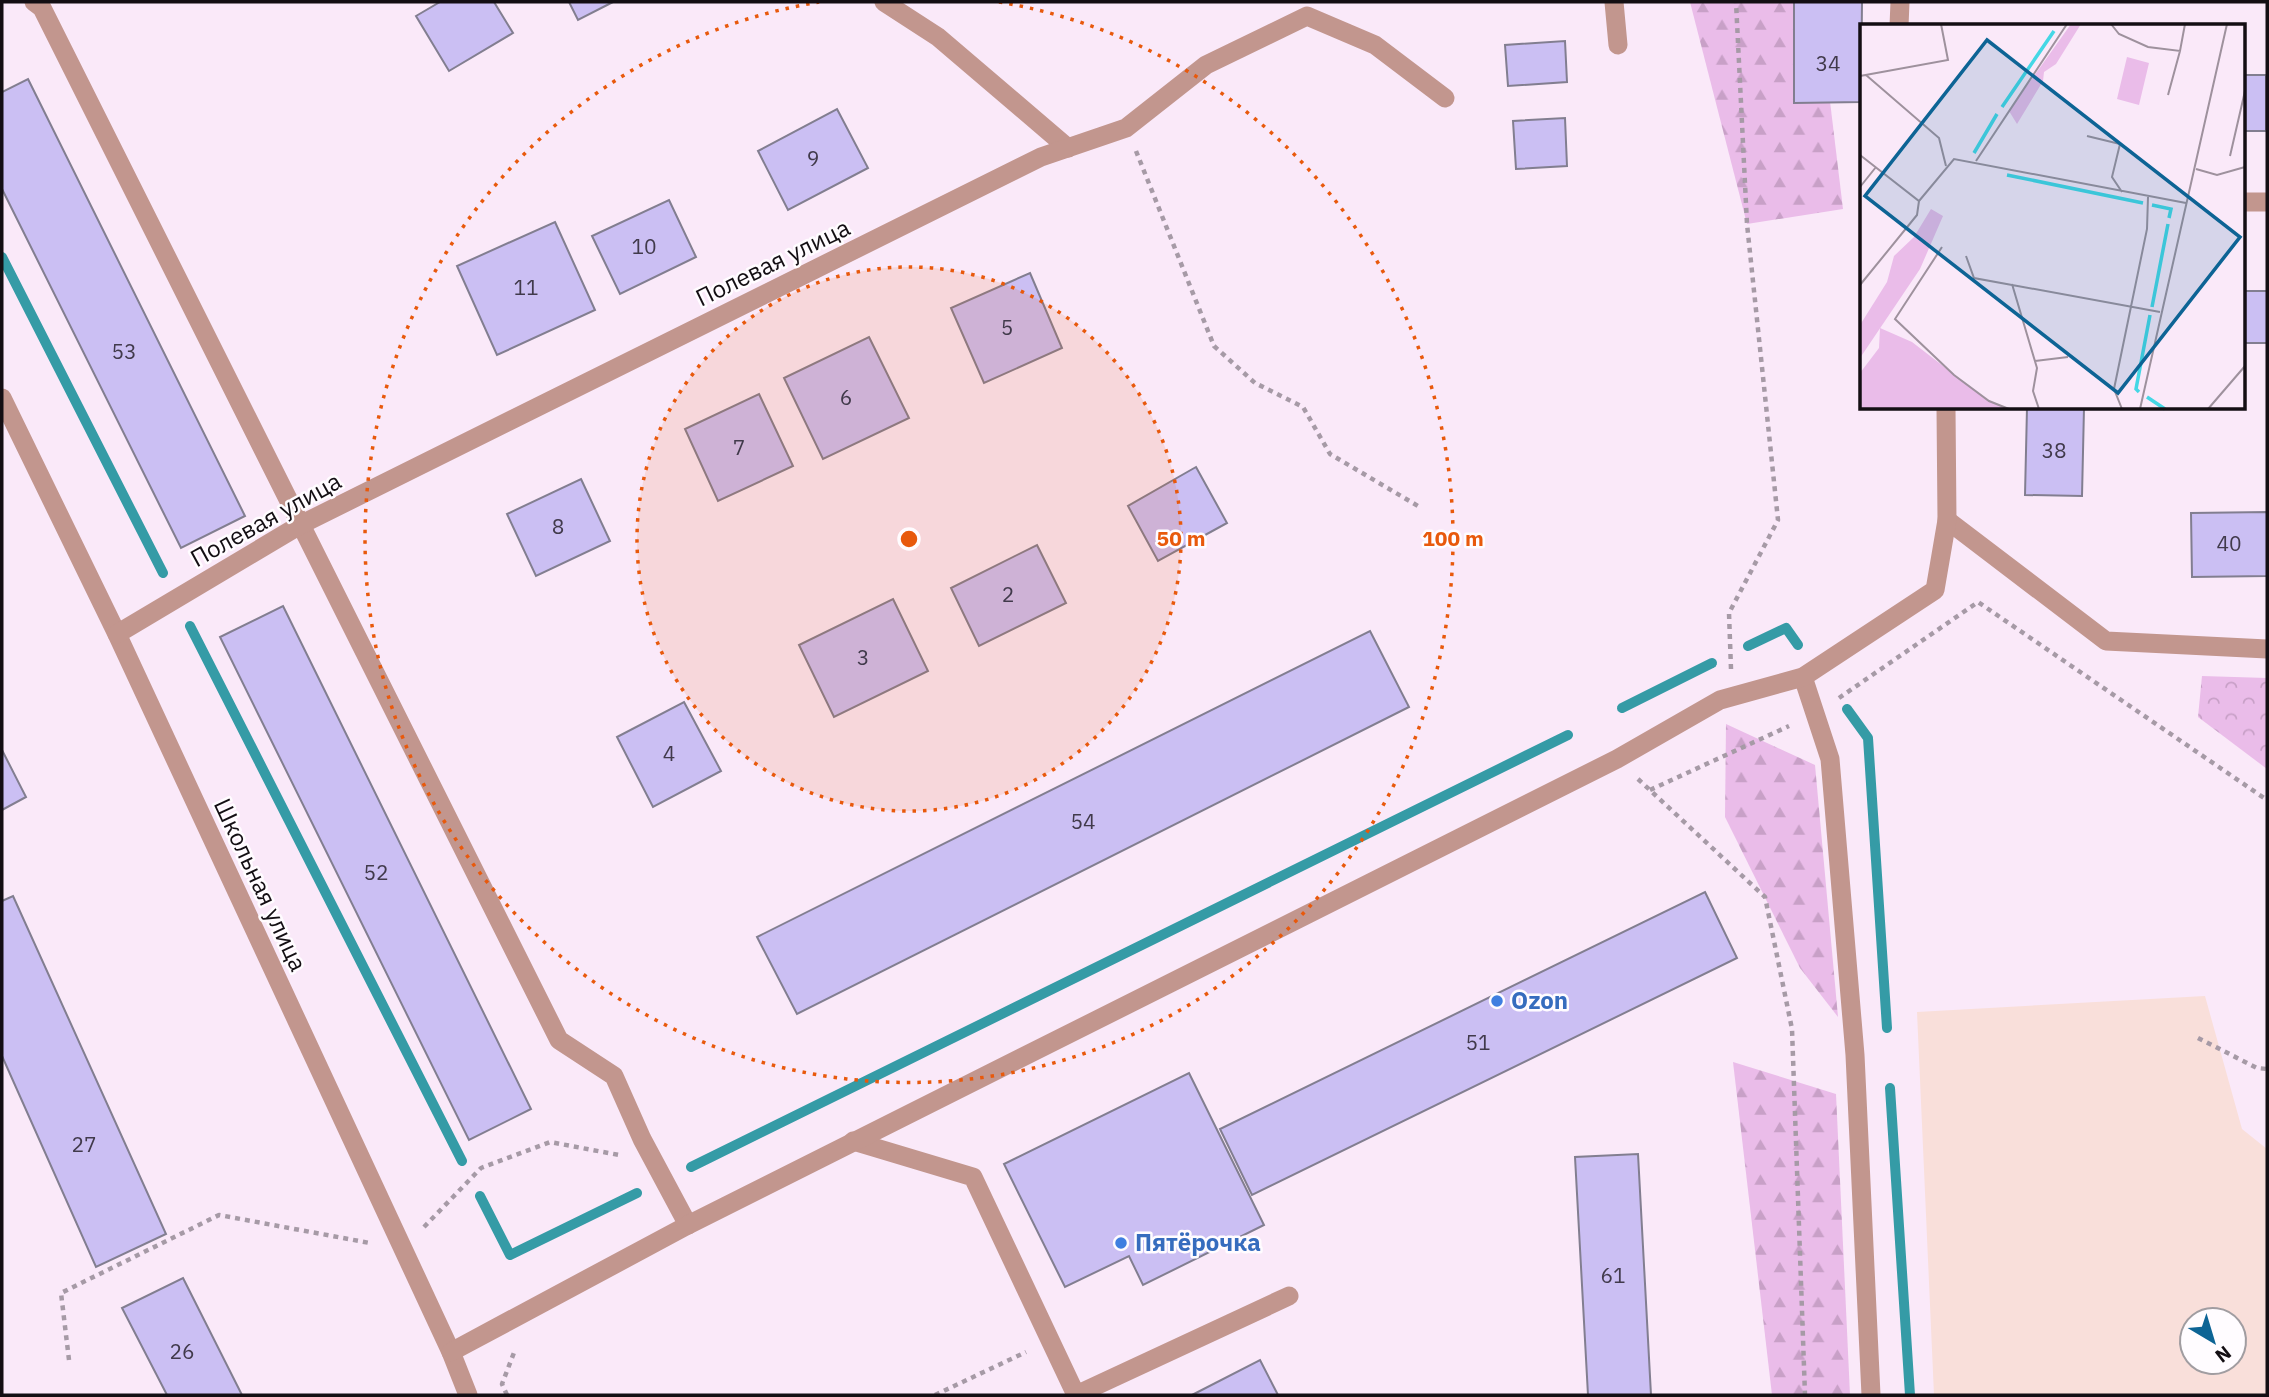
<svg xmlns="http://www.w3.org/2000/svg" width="2269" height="1397" viewBox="0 0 2269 1397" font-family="'IBM Plex Sans',sans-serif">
<defs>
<pattern id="forest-firs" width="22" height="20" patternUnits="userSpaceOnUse" patternTransform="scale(1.75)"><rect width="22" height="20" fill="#eabce9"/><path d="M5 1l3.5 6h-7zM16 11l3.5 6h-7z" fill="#c8a0c7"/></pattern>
<pattern id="park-crowns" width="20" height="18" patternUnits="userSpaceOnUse" patternTransform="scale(1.75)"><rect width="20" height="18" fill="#eabce9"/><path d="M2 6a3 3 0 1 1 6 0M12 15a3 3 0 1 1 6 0" fill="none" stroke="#c8a0c7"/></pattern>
</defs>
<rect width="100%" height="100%" fill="#fae9f9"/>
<path fill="#f9dfda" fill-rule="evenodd" d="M2205 996 2242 1129 2267 1149V1395H1934L1917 1012ZM2192 1320H2234V1362H2192Z"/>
<g fill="url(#forest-firs)">
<path d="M1690 2H1818L1843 209 1747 224Z"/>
<path d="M1726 724 1815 765 1838 1017 1800 968 1725 817Z"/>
<path d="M1733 1062 1836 1094 1850 1395H1772Z"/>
</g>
<path fill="url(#park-crowns)" d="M2202 676 2267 678V769L2198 717Z"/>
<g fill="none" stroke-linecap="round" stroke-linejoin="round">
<g stroke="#359ba6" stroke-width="10">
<path d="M2 257 163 573"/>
<path d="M190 626 462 1161"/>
<path d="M1748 646 1786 628 1798 645"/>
<path d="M1622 708 1712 663"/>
<path d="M1847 709 1868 738 1887 1028"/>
<path d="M1890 1088 1910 1395"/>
<path d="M691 1167 1568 735"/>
<path d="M480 1196 510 1255 637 1193"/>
</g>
</g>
<g fill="#cbbff3" stroke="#827e90" stroke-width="2">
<path d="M440 2H494L513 33 449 71 416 16Z"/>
<path d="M569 2H613L578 20Z"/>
<path d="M1794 2H1862L1861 102 1794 103Z"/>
<path d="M1565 41 1567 82 1508 86 1505 45Z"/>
<rect x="2243" y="75" width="23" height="56"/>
<path d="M28 79 245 516 181 548 2 189V92Z"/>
<path d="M837 109 868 168 788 210 758 151Z"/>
<path d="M1565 118 1567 166 1516 169 1513 121Z"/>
<path d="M669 200 696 257 620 294 592 236Z"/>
<path d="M555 222 595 310 497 355 457 266Z"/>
<path d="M1030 273 1062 348 984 383 951 308Z"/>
<rect x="2243" y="291" width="24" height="52"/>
<path d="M869 337 909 418 823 459 784 378Z"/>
<path d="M759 394 793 466 718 501 685 429Z"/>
<path d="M2027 408H2084L2082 496 2025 495Z"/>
<path d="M1196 467 1227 523 1158 561 1128 506Z"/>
<path d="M581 479 610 541 536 576 507 514Z"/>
<path d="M2267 512V576L2192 577 2191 513Z"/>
<path d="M1037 545 1066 603 979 646 951 588Z"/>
<path d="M893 599 928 671 834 717 799 645Z"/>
<path d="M283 606 531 1109 469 1140 220 637Z"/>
<path d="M1370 631 1409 707 797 1014 757 937Z"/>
<path d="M684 702 721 771 653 807 617 737Z"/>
<path d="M2 750 26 797 2 810Z"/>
<path d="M1705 892 1737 958 1252 1195 1220 1129Z"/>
<path d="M13 896 166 1234 96 1267 2 1056V901Z"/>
<path d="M1189 1073 1264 1225 1143 1285 1129 1256 1065 1287 1004 1164Z"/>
<path d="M1638 1154 1651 1395H1588L1575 1157Z"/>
<path d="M183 1278 242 1395H167L122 1308Z"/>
<path d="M1260 1360 1278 1395H1192Z"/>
</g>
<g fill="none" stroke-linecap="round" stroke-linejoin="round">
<g stroke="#a69aa6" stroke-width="4.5" stroke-dasharray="5 5" stroke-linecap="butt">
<path d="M1136 151 1214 346 1255 383 1303 407 1330 454 1418 506"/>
<path d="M1731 669 1729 613 1778 520 1747 224 1736 2"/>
<path d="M1839 698 1978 602 2267 800"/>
<path d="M1638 779 1765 897 1792 1029 1805 1395"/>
<path d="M1650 790 1789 726"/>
<path d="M2198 1038 2257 1068 2267 1069"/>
<path d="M424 1227 481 1168 550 1142 619 1155"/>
<path d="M69 1360 61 1293 219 1215 370 1243"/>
<path d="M507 1395 502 1384 515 1350"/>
<path d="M935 1395 1026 1352"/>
</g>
<g stroke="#c2968e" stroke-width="19">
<path d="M34 2 42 8 559 1040 614 1076 642 1139 688 1225"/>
<path d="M1899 26 1900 2"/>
<path d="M1947 520 2106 641 2267 649"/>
<path d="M1803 677 1830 759 1855 1055 1871 1395"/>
<path d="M853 1141 973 1177 1076 1395 1289 1296"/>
</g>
<g stroke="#c2968e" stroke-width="19">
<path d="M884 2 938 37 1068 148"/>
<path d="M1614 2 1618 45"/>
<path d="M2243 202H2267"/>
<path d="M2 398 117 634 451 1352 468 1395"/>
<path d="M117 634 300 525 1041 157 1126 128 1206 65 1307 16 1375 45 1445 98"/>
<path d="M451 1352 688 1225 1617 759 1720 700 1803 677 1935 590 1947 520 1946 408"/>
</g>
</g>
<circle cx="909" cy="539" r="272" fill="#e8590c" fill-opacity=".12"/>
<g fill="none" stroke="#e8590c" stroke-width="3.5" stroke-dasharray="3.5 7">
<circle cx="909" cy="539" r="272"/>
<path d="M999 2A544 544 0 1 1 819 2"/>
</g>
<g fill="#3f7fe0" stroke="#fffcff" stroke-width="2.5">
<circle cx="1497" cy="1001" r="7"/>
<circle cx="1121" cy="1243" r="7"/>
</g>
<g text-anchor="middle" stroke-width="5" stroke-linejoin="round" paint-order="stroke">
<g font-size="21" fill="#413a4b">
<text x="1828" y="71">34</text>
<text x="813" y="166">9</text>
<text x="644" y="254">10</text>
<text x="526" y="295">11</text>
<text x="1007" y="335">5</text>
<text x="124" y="359">53</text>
<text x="846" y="405">6</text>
<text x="739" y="455">7</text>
<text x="2054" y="458">38</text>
<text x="558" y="534">8</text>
<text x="2229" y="551">40</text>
<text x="1008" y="602">2</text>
<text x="863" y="665">3</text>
<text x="669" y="761">4</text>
<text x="1083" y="829">54</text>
<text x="376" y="880">52</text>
<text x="1478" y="1050">51</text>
<text x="84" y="1152">27</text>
<text x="1613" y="1283">61</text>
<text x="182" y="1359">26</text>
</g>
<g font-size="24" fill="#130e13" stroke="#fffcff">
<text transform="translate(773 263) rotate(-26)" y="8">Полевая улица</text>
<text transform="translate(266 520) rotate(-29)" y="8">Полевая улица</text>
<text transform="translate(260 885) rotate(65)" y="8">Школьная улица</text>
</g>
<g font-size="24" font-weight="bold" fill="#366cbe" stroke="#fffcff" text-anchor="start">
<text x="1511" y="1009">Ozon</text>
<text x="1135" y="1251">Пятёрочка</text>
</g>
</g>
<g transform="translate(1860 24)">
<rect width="385" height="385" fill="#fae9f9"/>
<path d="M267 33 289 39 279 81 257 75ZM20 304 52 318 126 375 149 385H0V349L19 324Z" fill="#eabce9"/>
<path d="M211 0H221L196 40 184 48 183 57 157 100 149 87ZM71 185 83 192 60 245 0 334V301L27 258 34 232 54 213Z" fill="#eabce9"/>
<path fill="none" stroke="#44d7e5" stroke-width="3.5" d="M142 83 194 7M114 129 137 90M147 151 283 179M292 181 311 185 309 194M292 283 308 200M279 368 276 365 290 291M287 373 305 385"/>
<path fill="none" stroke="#9e919d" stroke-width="2" d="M251 0 259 10 288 23 320 27 325 0M6 51 79 114 86 142M0 52 88 36 81 0M308 71 320 27M227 112 260 120 252 153 262 168M0 131 59 177 94 135 326 179M370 132 385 67M116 137 207 0M336 145 357 151 385 143M0 163 16 143M82 223 35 295 94 351 129 377 149 385M106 232 114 254 300 288M152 260 177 344 173 367 179 385M0 261 57 191 59 177M175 337 208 333M262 385 254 365 287 205 288 173M280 385 367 0M348 385 385 342"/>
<path fill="#0d6495" fill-opacity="0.15" stroke="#0d6495" stroke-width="3.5" d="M127 16 380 213 258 369 5 172Z"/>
<rect width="385" height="385" fill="none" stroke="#130e13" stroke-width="3.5"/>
</g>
<circle cx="909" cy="539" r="10" fill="#e8590c" stroke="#fffcff" stroke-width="3.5"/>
<g font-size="21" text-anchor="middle" font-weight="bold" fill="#e8590c" stroke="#fffcff" stroke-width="5" stroke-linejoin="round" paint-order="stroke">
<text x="1181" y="546">50 m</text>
<text x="1453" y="546">100 m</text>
</g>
<rect width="2269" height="1397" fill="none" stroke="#130e13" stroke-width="7"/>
<g transform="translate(2213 1341) rotate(142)"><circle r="33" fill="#fffcff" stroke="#a19da1" stroke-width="2"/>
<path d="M0-5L12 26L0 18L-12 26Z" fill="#0d6495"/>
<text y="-10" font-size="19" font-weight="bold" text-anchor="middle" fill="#130e13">N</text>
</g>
</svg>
